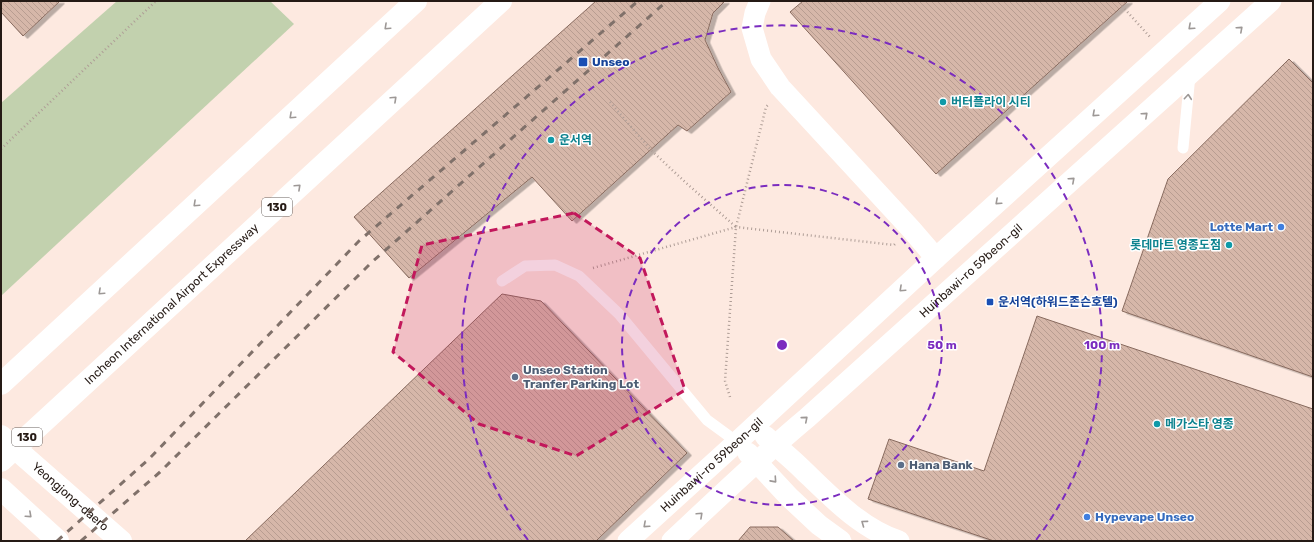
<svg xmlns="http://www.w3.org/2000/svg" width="1314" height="542" viewBox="0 0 1314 542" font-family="Rubik,'Noto Sans KR',sans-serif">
<defs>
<pattern id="building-back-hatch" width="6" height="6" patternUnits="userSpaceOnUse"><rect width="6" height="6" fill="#d6b7a9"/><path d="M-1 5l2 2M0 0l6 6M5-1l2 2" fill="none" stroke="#b89d91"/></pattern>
<filter id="shadow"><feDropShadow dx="4.5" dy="2.5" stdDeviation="0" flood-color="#0004"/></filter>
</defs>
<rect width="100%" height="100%" fill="#fde9e0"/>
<path fill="#c2d1ae" d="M117 1H270L294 24 1 296V103Z"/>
<g fill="url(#building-back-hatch)" stroke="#886b5f" filter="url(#shadow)">
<path d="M1 1H60L23 36 1 12Z"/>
<path d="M596 1H725L713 13 705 40 718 68 731 92 687 131 678 125 572 221 532 177 409 278 354 217Z"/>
<path d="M803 1H1128L936 174 790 12Z"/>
<path d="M1289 59 1313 83V377L1122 311 1168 179Z"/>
<path d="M502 294 541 301 687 453 596 541H245Z"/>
<path d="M1037 316 1313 409V541H994L868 499 889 439 984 471Z"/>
<path d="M750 527H778L794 541H738Z"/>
</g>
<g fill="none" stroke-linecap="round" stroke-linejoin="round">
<g stroke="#ae9d96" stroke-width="2.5" stroke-dasharray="1 3" stroke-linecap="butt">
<path d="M1122 6 1150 37"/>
<path d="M610 102 651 150 685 182 736 227"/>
<path d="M1 149 156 1"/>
<path d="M593 268 736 227 894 245 895 244"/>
<path d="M730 397 725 381 736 227 766 107 768 105"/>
</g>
<g stroke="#fff" stroke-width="11">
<path d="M1183 148 1190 75"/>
<path d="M502 281 525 266 555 265 579 276 619 314 707 420 737 442"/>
</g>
<g stroke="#fff" stroke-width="21">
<path d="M760 1 755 13 752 28 761 59 780 87 911 229 936 258"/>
<path d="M765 436C777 447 790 457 802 469 829 495 861 529 899 541"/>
<path d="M748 453 789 497 819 525 841 541"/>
<path id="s1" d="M628 541 737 442 936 258 1220 1"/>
<path id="s2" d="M672 541C716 500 760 457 807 418L1271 1"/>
</g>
<g stroke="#fff" stroke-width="22">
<path id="s3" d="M1 436 121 541"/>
<path d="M1 489 58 541"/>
</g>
<g stroke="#fff" stroke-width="22">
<path d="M1 384 416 1"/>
<path id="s4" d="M1 461 501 1"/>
</g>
<g stroke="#80716a" stroke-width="3" stroke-dasharray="7 7" stroke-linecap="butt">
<path d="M57 541 149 459 359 241 638 1"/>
<path d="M81 541 160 472 372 262 667 1"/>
</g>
</g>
<defs><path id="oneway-chevron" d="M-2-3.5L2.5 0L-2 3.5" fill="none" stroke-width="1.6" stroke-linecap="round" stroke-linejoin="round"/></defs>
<g stroke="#9d9896">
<use href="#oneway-chevron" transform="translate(387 27) rotate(137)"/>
<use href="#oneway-chevron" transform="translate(1191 27) rotate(138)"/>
<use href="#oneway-chevron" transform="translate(1240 29) rotate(-42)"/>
<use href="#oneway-chevron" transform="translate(1188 97) rotate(-85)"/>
<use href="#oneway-chevron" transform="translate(394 99) rotate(-43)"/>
<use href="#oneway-chevron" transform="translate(1095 114) rotate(138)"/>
<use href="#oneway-chevron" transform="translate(1145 115) rotate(-42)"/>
<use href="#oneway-chevron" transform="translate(292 116) rotate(137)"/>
<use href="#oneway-chevron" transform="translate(1072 180) rotate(-42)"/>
<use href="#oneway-chevron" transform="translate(298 187) rotate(-43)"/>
<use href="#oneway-chevron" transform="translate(998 202) rotate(138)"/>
<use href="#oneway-chevron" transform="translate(196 204) rotate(137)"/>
<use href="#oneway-chevron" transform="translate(902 289) rotate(137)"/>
<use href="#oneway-chevron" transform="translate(101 292) rotate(137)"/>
<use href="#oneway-chevron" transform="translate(805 419) rotate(-41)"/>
<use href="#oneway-chevron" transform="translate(774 480) rotate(48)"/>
<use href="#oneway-chevron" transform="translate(29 515) rotate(42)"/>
<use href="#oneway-chevron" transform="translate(700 515) rotate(-43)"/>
<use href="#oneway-chevron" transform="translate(864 523) rotate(-144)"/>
<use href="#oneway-chevron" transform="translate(646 525) rotate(138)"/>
</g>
<path fill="#c2185b" fill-opacity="0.2" stroke="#c2185b" stroke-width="3" stroke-dasharray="8 5" stroke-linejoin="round" d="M574 213 640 258 685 390 576 456 479 424 393 352 422 245Z"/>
<g fill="none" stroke="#7b2cbf" stroke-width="2" stroke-dasharray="7 5">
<circle cx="782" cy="345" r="160"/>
<path d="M528 540A320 320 0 1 1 1036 540"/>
</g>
<g fill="#1a4fb4" stroke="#fff" stroke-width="1.5">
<rect x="578" y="57" width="10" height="10" rx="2"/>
<rect x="986" y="298" width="8" height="8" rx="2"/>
</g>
<g fill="#0f9aa8" stroke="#fff" stroke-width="1.5">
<circle cx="943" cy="102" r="4"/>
<circle cx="551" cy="140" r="4"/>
<circle cx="1229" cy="245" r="4"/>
<circle cx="1157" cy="424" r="4"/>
</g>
<g fill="#3f7fe0" stroke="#fff" stroke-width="1.5">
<circle cx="1281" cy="227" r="4"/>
<circle cx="1087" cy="517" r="4"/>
</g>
<g fill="#5c6f8a" stroke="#fff" stroke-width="1.5">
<circle cx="515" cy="377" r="4"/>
<circle cx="901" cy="465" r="4"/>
</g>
<g text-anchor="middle" stroke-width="3" stroke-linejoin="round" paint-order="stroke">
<g fill="#fff" stroke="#665f5b" stroke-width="1">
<rect x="262" y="198" width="30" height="18" rx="3"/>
<rect x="12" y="428" width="30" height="18" rx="3"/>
</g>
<g font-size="11" font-weight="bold" fill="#251a15">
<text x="277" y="211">130</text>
<text x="27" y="441">130</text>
</g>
<g font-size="12" font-weight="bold" fill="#164399" stroke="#fff" text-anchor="start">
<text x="592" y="66">Unseo</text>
<text x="998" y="306">운서역(하워드존슨호텔)</text>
</g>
<g font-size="12" font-weight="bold" fill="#0d838f" stroke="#fff" text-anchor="start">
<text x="951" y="106">버터플라이 시티</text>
<text x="559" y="144">운서역</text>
<text x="1221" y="249" text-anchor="end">롯데마트 영종도점</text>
<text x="1165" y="428">메가스타 영종</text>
</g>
<g font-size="12" font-weight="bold" fill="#366cbe" stroke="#fff" text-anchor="end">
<text x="1273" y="231">Lotte Mart</text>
<text x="1095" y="521" text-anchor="start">Hypevape Unseo</text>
</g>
<g font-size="12" fill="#251a15" stroke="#fff">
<text dy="4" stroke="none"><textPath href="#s2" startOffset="403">Huinbawi-ro 59beon-gil</textPath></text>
<text dy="4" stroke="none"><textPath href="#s4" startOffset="232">Incheon International Airport Expressway</textPath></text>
<text dy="4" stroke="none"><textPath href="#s1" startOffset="113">Huinbawi-ro 59beon-gil</textPath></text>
<text dy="4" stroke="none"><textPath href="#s3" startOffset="92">Yeongjong-daero</textPath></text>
</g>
<g font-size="12" font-weight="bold" fill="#4e5e75" stroke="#fff" text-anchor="start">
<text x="523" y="374">Unseo Station<tspan x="523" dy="14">Tranfer Parking Lot</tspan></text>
<text x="909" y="469">Hana Bank</text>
</g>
</g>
<circle cx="782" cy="345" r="6" fill="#7b2cbf" stroke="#fff" stroke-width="2"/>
<g font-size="12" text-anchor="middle" font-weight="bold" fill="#7b2cbf" stroke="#fff" stroke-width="3" stroke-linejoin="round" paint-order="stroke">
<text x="942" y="349">50 m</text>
<text x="1102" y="349">100 m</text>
</g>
<rect width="1314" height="542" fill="none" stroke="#251a15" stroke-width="4"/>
</svg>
